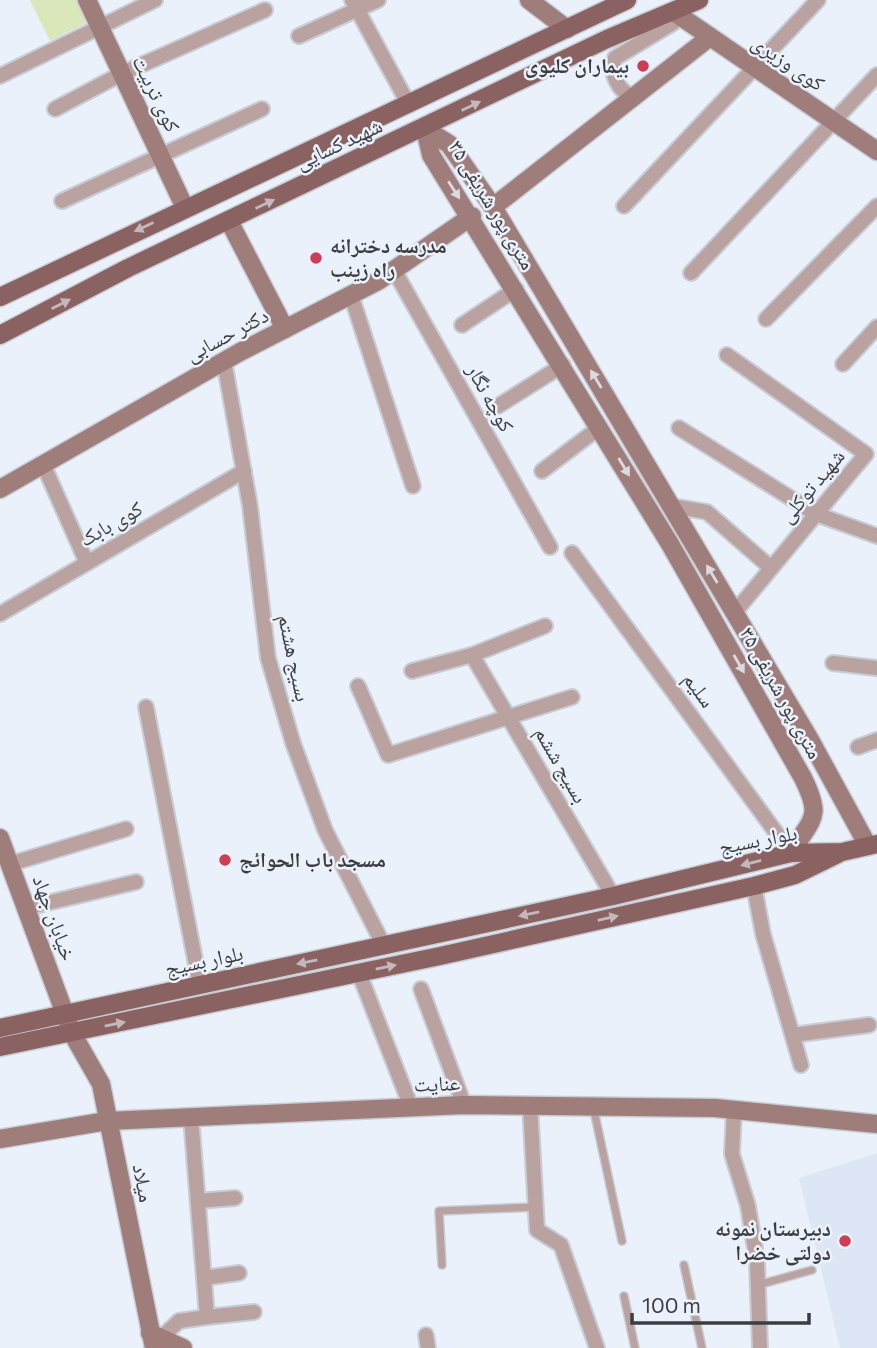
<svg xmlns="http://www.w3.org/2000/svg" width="877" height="1348" viewBox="0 0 877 1348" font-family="Commissioner,'Noto Naskh Arabic',sans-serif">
<rect width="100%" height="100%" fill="#ebf1fa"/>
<path fill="#dde6f5" d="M877 1153V1348H840L799 1178Z"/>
<path fill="#d9e7ba" d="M30 0H77L86 23 50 41Z"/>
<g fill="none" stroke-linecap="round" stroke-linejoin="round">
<defs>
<g id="lane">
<path d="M593 1106 622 1241"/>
<path d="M442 1265 439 1211 535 1207"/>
<path d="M684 1265 702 1348"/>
<path d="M758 1285 812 1270"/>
<path d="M624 1296 635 1348"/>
</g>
<g id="street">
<path d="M352 0 409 105"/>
<path d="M299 36 378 0"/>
<path d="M0 76 155 0"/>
<path d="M632 97C618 90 609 73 615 58L673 23 680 9"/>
<path d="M55 109 121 74 265 10"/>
<path d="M62 201 262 109"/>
<path d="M624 206 818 0"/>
<path d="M394 270 550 547"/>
<path d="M691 273 877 75"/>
<path d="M351 295 413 486"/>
<path d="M766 319 877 206"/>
<path d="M462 325 516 289"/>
<path d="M727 355 866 454 735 612"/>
<path d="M224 361 250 506 268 658 293 743 325 830 384 946"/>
<path d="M843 364 877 327"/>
<path d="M498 406 563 365"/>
<path d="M679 428 816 514 877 536"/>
<path d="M43 464 87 563"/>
<path d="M542 471 600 427"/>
<path d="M672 506 707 512 771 568"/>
<path d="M572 553 791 853"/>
<path d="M0 614 244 471"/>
<path d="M472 655 613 896"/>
<path d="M833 663 877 668"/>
<path d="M412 671 472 655 545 626"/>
<path d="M358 686 388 755 572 697"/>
<path d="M146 707 200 985"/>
<path d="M858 747 877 740"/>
<path d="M10 864 126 829"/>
<path d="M754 886 763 934 801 1065"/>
<path d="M26 908 136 882"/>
<path d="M359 973 411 1107"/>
<path d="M421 989 464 1105"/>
<path d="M793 1035 869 1025"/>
<path d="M530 1105 537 1230 561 1245 597 1348"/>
<path d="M734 1109 732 1154 748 1206 757 1261 760 1348"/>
<path d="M198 1201 235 1198"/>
<path d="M204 1278 239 1273"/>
<path d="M207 1317 254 1312"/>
<path d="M426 1335 428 1348"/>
<path d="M161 1338 179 1321 207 1317 191 1117"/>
</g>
<g id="secondary">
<path d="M87 0 185 208"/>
<path d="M529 0 567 29"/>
<path d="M674 12 877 151"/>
<path d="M425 129 449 144 493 207 809 738 868 846"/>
<path d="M425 129 431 155 670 544 803 778C823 819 812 817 791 853"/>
<path d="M493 207 710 37"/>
<path d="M229 221 285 329"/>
<path d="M0 489 240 352 378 281 472 216"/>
<path d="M0 838 72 1033 101 1084 154 1348"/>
<path d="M0 1139 107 1121 464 1105 715 1108 877 1124"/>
<path d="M150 1333 183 1348"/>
</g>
<g id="primary">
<path d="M0 297 627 0"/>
<path d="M0 335 128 268 607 39 699 0"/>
<path d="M0 1028 613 896 791 853 842 852 877 844"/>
<path d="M0 1047 440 956 754 886 795 875 838 854"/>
</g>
</defs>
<use href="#lane" stroke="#c8cdd5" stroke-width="10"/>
<use href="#street" stroke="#c8cdd5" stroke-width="18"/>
<use href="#secondary" stroke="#c8cdd5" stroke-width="21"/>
<use href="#primary" stroke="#c8cdd5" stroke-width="21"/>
<use href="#lane" stroke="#baa2a1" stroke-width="7"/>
<use href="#street" stroke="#baa2a1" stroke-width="14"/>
<use href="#secondary" stroke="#9f7d7b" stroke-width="18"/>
<use href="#primary" stroke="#8a6261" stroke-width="18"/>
</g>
<defs><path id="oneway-solid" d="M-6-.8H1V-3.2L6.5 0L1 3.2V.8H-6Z" transform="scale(1.75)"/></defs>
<g fill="#c4b8bd">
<use href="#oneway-solid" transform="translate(471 106) rotate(-26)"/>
<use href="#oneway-solid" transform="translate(265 204) rotate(-25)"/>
<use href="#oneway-solid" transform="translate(144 227) rotate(155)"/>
<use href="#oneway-solid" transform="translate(61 304) rotate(-27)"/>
<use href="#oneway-solid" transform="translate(751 863) rotate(166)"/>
<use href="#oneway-solid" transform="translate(529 914) rotate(168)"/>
<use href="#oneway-solid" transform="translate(608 918) rotate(-13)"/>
<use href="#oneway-solid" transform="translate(307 962) rotate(168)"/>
<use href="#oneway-solid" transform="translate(386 967) rotate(-12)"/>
<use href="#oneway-solid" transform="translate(115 1024) rotate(-12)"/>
</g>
<g fill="#dcdae1">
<use href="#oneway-solid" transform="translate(454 190) rotate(57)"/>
<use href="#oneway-solid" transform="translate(596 379) rotate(-121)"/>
<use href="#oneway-solid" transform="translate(624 467) rotate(59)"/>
<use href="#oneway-solid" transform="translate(712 574) rotate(-121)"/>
<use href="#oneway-solid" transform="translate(739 664) rotate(60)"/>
</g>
<g fill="#cd3d55" stroke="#ebf1fa" stroke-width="2.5">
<circle cx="643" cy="66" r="7"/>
<circle cx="316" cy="258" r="7"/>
<circle cx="225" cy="860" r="7"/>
<circle cx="845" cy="1241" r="7"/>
</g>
<g text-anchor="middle" stroke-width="5" stroke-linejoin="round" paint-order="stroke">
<g font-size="21" fill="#3b3d40" stroke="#ebf1fa">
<text transform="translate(788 63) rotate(34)" y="7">کوی وزیری</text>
<text transform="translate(156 94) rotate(64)" y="7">کوی تربیت</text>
<text transform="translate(339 144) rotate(-25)" y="7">شهید کسایی</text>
<text transform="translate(492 205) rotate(59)" y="7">۳۵ متری پور شریفی</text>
<text transform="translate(227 335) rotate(-28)" y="7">دکتر حسابی</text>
<text transform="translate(490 398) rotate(61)" y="7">کوچه نگار</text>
<text transform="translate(812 486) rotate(-50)" y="7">شهید توکلی</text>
<text transform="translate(111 524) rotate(-30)" y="7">کوی بابک</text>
<text transform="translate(294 658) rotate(78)" y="7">بسیج هشتم</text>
<text transform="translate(699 690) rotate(54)" y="7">سلیم</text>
<text transform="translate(781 693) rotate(61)" y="7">۳۵ متری پور شریفی</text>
<text transform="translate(561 765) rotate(60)" y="7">بسیج ششم</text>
<text transform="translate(758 840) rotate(-11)" y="7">بلوار بسیج</text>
<text transform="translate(54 918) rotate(70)" y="7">خیابان جهاد</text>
<text transform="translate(204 961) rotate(-12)" y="7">بلوار بسیج</text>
<text transform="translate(437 1084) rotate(-2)" y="7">عنایت</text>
<text transform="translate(143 1183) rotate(79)" y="7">میلاد</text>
</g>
<g font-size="21" font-weight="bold" fill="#3b3d40" stroke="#ebf1fa" text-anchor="end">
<text x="629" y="73">بیماران کلیوی</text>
<text x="330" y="253" text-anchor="start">مدرسه دخترانه<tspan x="330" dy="24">راه زینب</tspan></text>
<text x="239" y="867" text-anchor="start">مسجد باب الحوائج</text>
<text x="831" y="1236">دبیرستان نمونه<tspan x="831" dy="24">دولتی خضرا</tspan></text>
</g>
</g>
<path d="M632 1313v10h177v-10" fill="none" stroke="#3b3d40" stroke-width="3.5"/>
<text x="642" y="1313" font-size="21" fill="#3b3d40" stroke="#ebf1fa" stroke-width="5" paint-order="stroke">100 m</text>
</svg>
